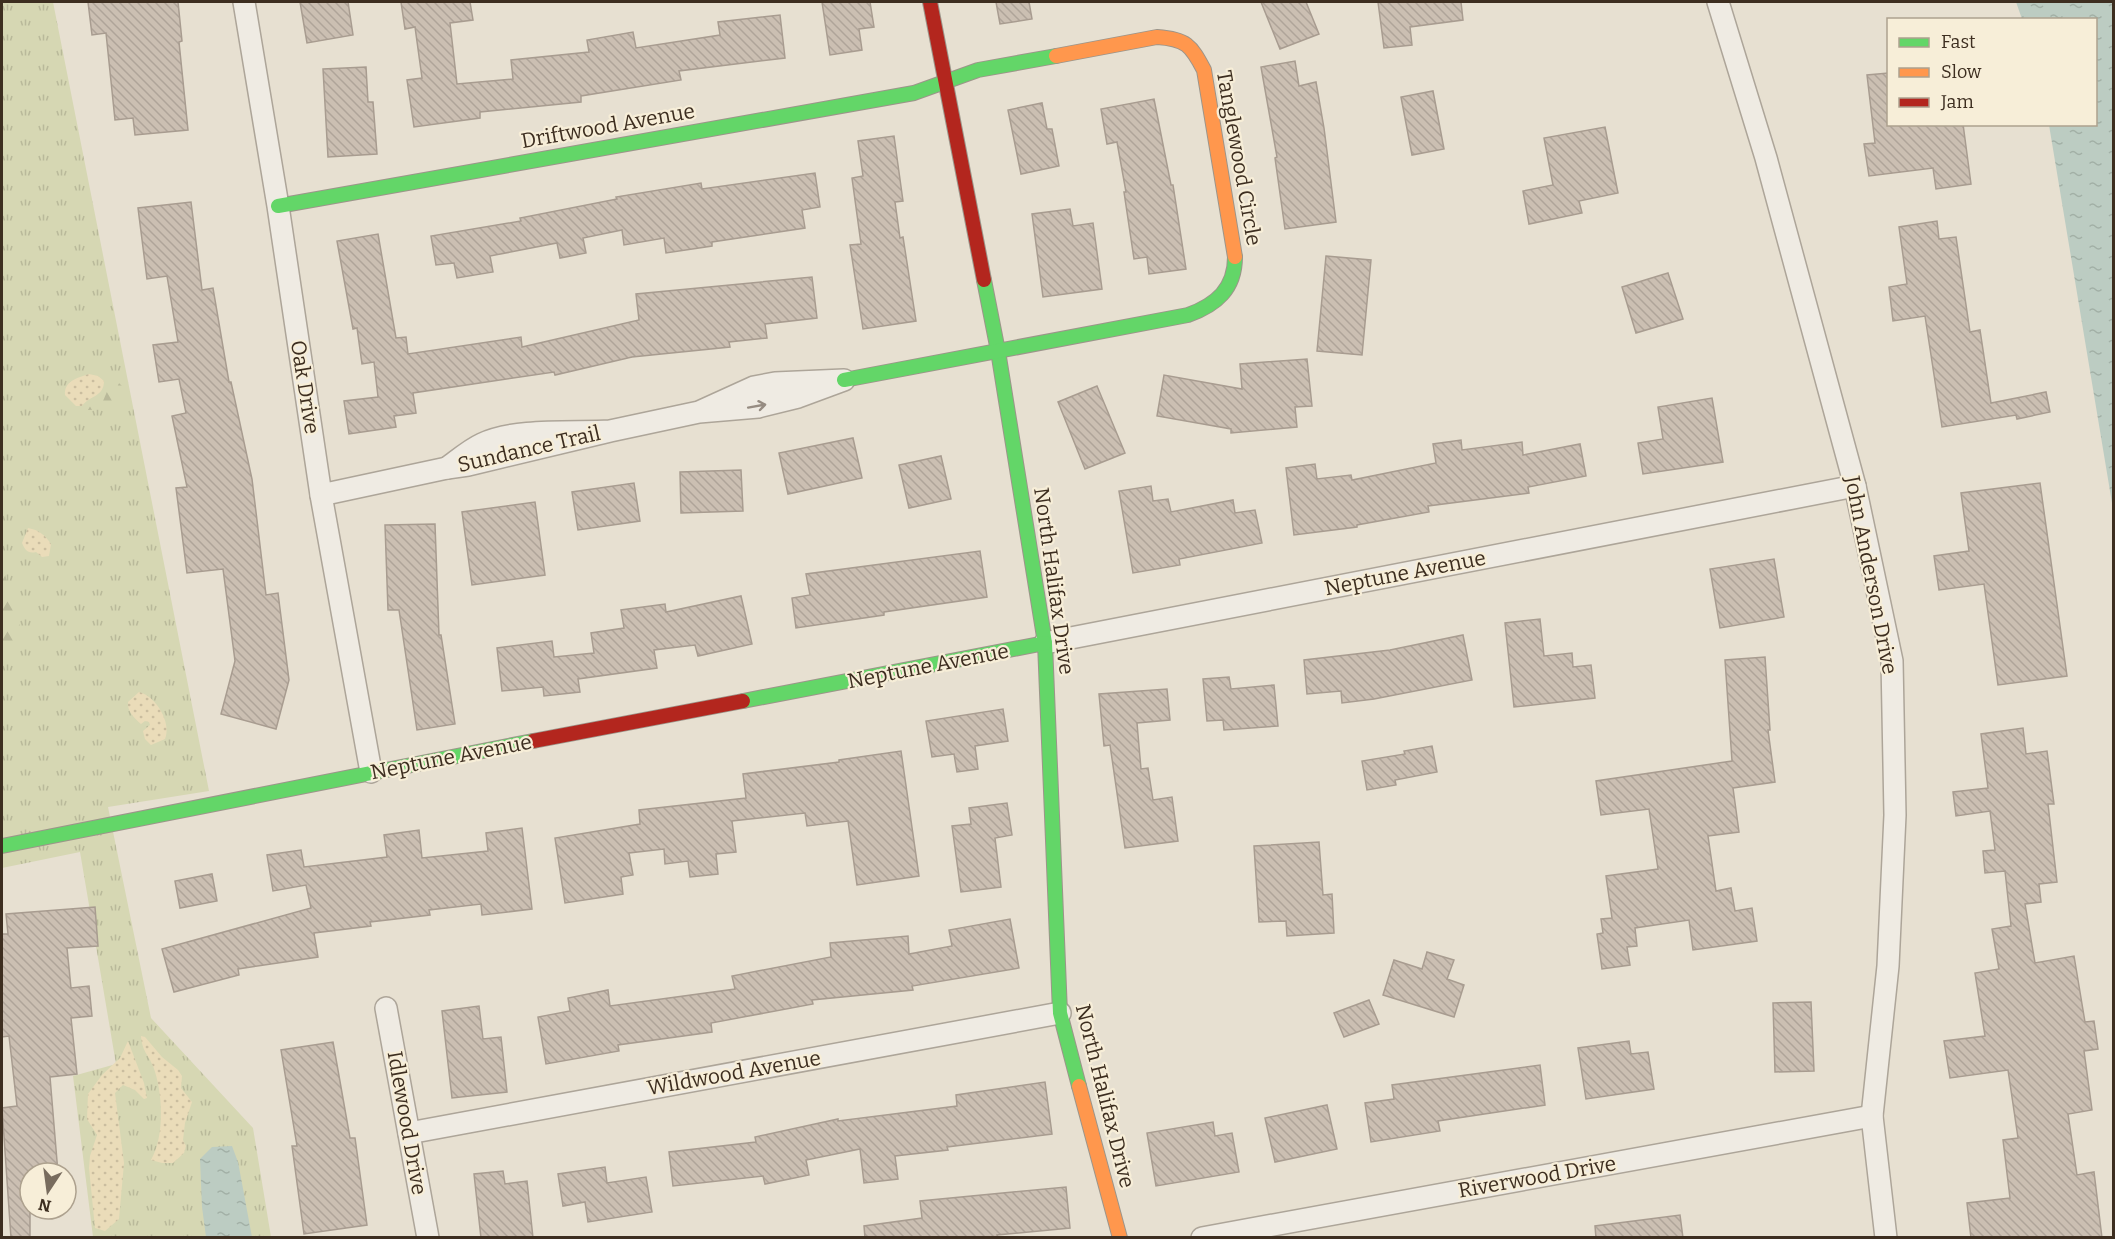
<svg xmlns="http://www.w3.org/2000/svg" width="2115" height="1239" viewBox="0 0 2115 1239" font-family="Bitter,serif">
<defs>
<pattern id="grass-tufts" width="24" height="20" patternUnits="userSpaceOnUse" patternTransform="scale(1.5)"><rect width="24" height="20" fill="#d6d7b3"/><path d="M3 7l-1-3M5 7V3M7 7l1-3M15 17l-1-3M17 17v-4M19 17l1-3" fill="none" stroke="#b9b99a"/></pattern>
<pattern id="forest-firs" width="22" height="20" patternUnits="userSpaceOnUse" patternTransform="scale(1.5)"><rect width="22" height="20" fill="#d6d7b3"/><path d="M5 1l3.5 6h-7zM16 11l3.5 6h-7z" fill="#b9b99a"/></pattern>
<pattern id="sand-dots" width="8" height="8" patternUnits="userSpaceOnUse" patternTransform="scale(1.5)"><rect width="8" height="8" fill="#eadcb9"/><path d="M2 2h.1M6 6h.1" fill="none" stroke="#cabd9f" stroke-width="1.8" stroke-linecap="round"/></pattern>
<pattern id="water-ripples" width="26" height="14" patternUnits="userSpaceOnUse" patternTransform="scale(1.5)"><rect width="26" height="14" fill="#bcccc2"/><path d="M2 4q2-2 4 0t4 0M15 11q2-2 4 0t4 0" fill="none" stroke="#a2b0a6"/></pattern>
<pattern id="building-back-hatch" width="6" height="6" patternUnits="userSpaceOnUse" patternTransform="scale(1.5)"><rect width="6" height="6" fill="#cbbfb2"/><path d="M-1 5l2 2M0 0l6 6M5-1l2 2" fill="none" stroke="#afa499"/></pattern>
</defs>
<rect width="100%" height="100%" fill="#e7e0d1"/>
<path fill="url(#grass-tufts)" d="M2 2H53L209 791 108 807 151 1018 253 1128 271 1237H93L73 1076 116 1064 80 852 2 868Z"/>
<g fill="url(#forest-firs)">
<path d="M103 374 116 380 122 386 123 402 112 409 87 410 92 402 103 401 109 387Z"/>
<path d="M2 564 23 637 2 659Z"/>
</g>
<g fill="url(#sand-dots)">
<path d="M89 374 98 376 104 381C104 397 90 395 82 406H76L65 395C64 381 77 378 89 374Z"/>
<path d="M28 528C39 530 45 535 51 544L49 556 42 557 36 552C28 554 25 550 22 543Z"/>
<path d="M139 692C156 696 172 723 165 739L151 745 145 739 143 731 150 725 149 722 145 721 141 724C134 718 127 711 128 702Z"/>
<path d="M141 1036 145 1037 162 1057 178 1070 182 1076 181 1088 192 1102 185 1123 183 1140 186 1146 184 1153 173 1163H162L151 1160C165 1136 163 1092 153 1066 148 1054 142 1051 141 1036Z"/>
<path d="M128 1041 144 1083 147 1098 144 1099 135 1090 123 1085 115 1093 124 1163 119 1219 105 1231 95 1228 89 1168 90 1156 97 1135 87 1119 88 1094 102 1075 120 1058Z"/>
</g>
<g fill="url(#water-ripples)">
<path d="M2016 2H2113V509L2049 125 2096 124V20L2022 19Z"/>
<path d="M232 1146 238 1162 252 1237H206L202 1207 200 1159 212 1147Z"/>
</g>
<g fill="url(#building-back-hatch)" stroke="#a89c90" stroke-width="1.5">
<path d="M88 2H178L182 41 179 42 188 130 135 135 133 118 115 120 106 33 92 35Z"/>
<path d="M300 2H348L353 35 307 43Z"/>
<path d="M401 2H470L473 20 450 23 457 84 513 79 511 60 589 52 587 40 633 32 636 48 720 35 718 22 780 15 785 58 679 71 681 80 581 96V102L480 112V118L414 127 407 80 422 78 415 27 405 29Z"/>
<path d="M822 2H870L874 27 859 29 862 50 830 55Z"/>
<path d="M996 2H1029L1032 19 1000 24Z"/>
<path d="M1261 2H1306L1319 34 1280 49Z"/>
<path d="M1378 2H1461L1463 20 1410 27 1412 45 1384 48Z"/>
<path d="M1295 61 1299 86 1316 82 1324 128 1336 222 1285 229 1275 158 1277 157 1261 67Z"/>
<path d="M366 67 368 102H373L377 154 328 157 323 69Z"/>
<path d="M1888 73V124H1963L1971 184 1936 189 1933 168 1869 176 1864 144 1875 143 1867 75Z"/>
<path d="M1433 91 1444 149 1412 155 1401 97Z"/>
<path d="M1154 99 1171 185H1173L1186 269 1149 274 1147 257 1134 259 1124 192H1126L1117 142 1107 144 1101 109Z"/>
<path d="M1042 103 1047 129H1052L1059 166 1021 174 1008 110Z"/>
<path d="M1605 127 1618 193 1579 201 1582 213 1529 224 1523 191 1553 185 1544 138Z"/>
<path d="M894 136 903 201 895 202 900 238 903 237 916 321 863 329 850 245 861 244 852 178 863 176 858 141Z"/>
<path d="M815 173 820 207 802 210 805 228 712 242V246L666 253 664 238 624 245 622 230 583 238 586 253 560 258 557 243 490 256 493 272 457 278 454 263 436 265 431 236 521 221 520 218 617 199 616 197 701 183 702 189Z"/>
<path d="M191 202 202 290 213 288 229 382H231L252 479 266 595 278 593 289 680 276 729 221 714 235 661 223 569 187 573 176 488 187 487 172 416 186 413 179 379 159 382 153 345 178 342 167 276 147 279 138 208Z"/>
<path d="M1070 209 1073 226 1093 223 1102 289 1043 297 1032 214Z"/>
<path d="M1937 221 1939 239 1956 237 1970 332 1980 330 1991 403 2046 392 2050 412 2017 419 2016 415 1942 427 1925 316 1893 321 1889 287 1907 284 1899 227Z"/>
<path d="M378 234 396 338 406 337 408 354 521 337 522 347 639 320 636 294 812 277 817 318 765 324 767 338 729 342 730 347 632 357 555 375 554 372 413 393 416 413 394 416 396 427 349 434 344 401 378 397 374 362 362 364 357 328 353 329 337 241Z"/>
<path d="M1326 256 1371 260 1362 355 1317 351Z"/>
<path d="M1668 273 1683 319 1636 333 1622 287Z"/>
<path d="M1307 359 1312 406 1295 407 1297 427 1231 433V429L1157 416 1164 375 1242 389 1240 364Z"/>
<path d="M1097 386 1125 453 1085 469 1058 402Z"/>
<path d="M1712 398 1723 462 1643 474 1638 443 1663 439 1658 407Z"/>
<path d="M853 438 862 478 788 494 779 453Z"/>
<path d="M1461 440 1462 450 1522 442 1523 455 1580 444 1586 476 1528 487 1529 493 1428 506 1429 512 1357 525V527L1294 535 1286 468 1315 464 1317 479 1351 475 1352 480 1436 463 1433 444Z"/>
<path d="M941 456 951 499 909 508 899 465Z"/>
<path d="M741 470 743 511 681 513 680 472Z"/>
<path d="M634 483 640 521 578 530 572 492Z"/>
<path d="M2040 483 2067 676 1998 685 1984 584 1939 590 1934 556 1969 551 1961 493Z"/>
<path d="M1151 486 1153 501 1168 499 1171 512 1233 500 1235 513 1255 510 1262 543 1179 559 1180 565 1133 573 1119 491Z"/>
<path d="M535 502 545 575 472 585 462 512Z"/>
<path d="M435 524 439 635H441L455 724 417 730 399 610H388L385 525Z"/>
<path d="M980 551 987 597 884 612V615L796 628 792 598 810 595 806 574Z"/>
<path d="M1774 559 1784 617 1720 628 1710 569Z"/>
<path d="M741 596 752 644 698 656 695 645 654 650 657 668 578 679 580 692 544 696 543 687 502 691 497 648 552 641 554 657 594 653 591 633 624 628 621 610 665 604 666 612Z"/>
<path d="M1540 619 1544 656 1572 653 1573 667 1591 665 1595 698 1514 707 1505 623Z"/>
<path d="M1463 635 1472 680 1374 699 1342 703 1341 691 1307 694 1304 660 1390 650Z"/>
<path d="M1765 657 1770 730H1768L1775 782 1733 788 1739 832 1708 836 1716 891 1731 888 1735 911 1752 908 1757 941 1693 950 1689 920 1635 928 1637 946 1627 947 1630 965 1602 969 1597 934 1603 933 1601 919 1612 918 1606 876 1658 869 1649 809 1601 815 1596 781 1732 761 1725 660Z"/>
<path d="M1229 677 1231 689 1274 685 1278 726 1224 730 1223 720 1207 721 1203 679Z"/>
<path d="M1167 689 1170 720 1137 723 1141 769 1148 768 1153 800 1172 797 1178 841 1125 848 1110 745 1104 746 1099 694Z"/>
<path d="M1003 709 1008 741 975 746 978 769 957 772 954 754 932 757 926 721Z"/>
<path d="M2023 728 2026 754 2047 751 2054 804H2048L2057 882 2039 884 2041 902 2025 904 2035 963 2074 956 2085 1022 2094 1021 2098 1049 2084 1051 2092 1110 2068 1114 2077 1175 2094 1172 2102 1238H1971L1967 1203 2010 1198 2003 1140 2018 1138 2008 1070 1950 1078 1944 1041 1985 1036 1975 973 1999 969 1992 929 2011 926 2005 871 1985 873 1983 851 1995 850 1990 811 1956 816 1953 792 1988 788 1981 734Z"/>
<path d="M1432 746 1437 772 1395 780 1396 785 1367 790 1362 761 1405 754 1404 751Z"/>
<path d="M901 751 919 876 857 885 848 821 807 826 805 813 732 821 736 852 716 854 718 874 690 877 688 861 665 864 664 849 629 853 633 875 621 877 623 894 565 903 555 838 640 824 639 810 746 798 743 774 839 762V760Z"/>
<path d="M1007 803 1012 835 995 838 1001 887 961 892 952 826 971 824 969 808Z"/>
<path d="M522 828 532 909 482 915 481 904 429 910 430 915 370 922 371 926 314 933 318 957 238 969 239 975 174 992 162 949 311 908 306 885 273 891 267 855 301 850 304 867 387 857 384 835 419 830 422 858 488 851 486 833Z"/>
<path d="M1319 842 1323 895 1332 894 1334 933 1287 936 1286 921 1259 922 1254 846Z"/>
<path d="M212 874 217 901 180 908 175 881Z"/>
<path d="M95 907 98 946 67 948 71 988 89 986 92 1016 71 1018 77 1074 50 1077 58 1173H30V1238H11L2 1108 17 1106 9 1036 2 1037V934H8L6 914Z"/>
<path d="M1010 919 1019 968 912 986 913 990 812 1000 813 1004 711 1023 712 1032 618 1045 619 1051 546 1064 538 1017 570 1011 568 998 608 990 610 1006 735 989 732 976 831 957 830 943 908 936 909 954 952 946 949 930Z"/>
<path d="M1427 952 1454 960 1447 979 1464 985 1454 1017 1383 995 1394 960 1422 969Z"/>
<path d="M1369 1000 1379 1024 1344 1037 1334 1013Z"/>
<path d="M1811 1002 1814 1071 1775 1072 1773 1003Z"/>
<path d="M479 1006 483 1039 501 1037 507 1092 452 1098 442 1011Z"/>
<path d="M1629 1041 1631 1054 1648 1052 1654 1089 1586 1099 1578 1048Z"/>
<path d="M333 1042 350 1138H355L367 1225 304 1234 292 1146H297L281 1050Z"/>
<path d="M1540 1065 1545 1105 1438 1121 1440 1131 1371 1142 1365 1103 1394 1099 1392 1085Z"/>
<path d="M1045 1082 1052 1134 947 1147 948 1150 895 1156 898 1179 864 1183 860 1149 806 1160 809 1175 765 1184 763 1176 673 1186 669 1152 756 1142 755 1137 838 1119V1121L957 1106 956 1095Z"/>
<path d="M1327 1105 1337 1149 1275 1162 1265 1118Z"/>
<path d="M1213 1122 1215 1136 1232 1133 1239 1172 1156 1186 1147 1133Z"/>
<path d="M605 1167 607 1183 646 1177 652 1212 588 1222 585 1202 563 1206 558 1174Z"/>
<path d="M503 1171 505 1184 527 1181 533 1238H481L474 1174Z"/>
<path d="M1066 1187 1070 1228 997 1235 998 1238H865L864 1226 922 1218 920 1201Z"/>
<path d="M1680 1215 1683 1238H1596L1595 1226Z"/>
</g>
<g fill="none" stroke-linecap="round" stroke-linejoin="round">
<defs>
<g id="street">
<path d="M244 2 278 206 321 495 371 772"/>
<path d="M1718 2 1766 158 1855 486 1892 661 1895 815 1888 966 1872 1116 1886 1238"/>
<path d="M610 431C571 433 516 428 482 444 469 450 458 460 447 468L468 465 610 431 699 412 758 407 798 397 844 380 775 383 754 387 699 412"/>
<path d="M321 495 447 468"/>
<path d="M1045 643 1855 486"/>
<path d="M386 1008 428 1238"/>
<path d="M409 1133 1060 1013"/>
<path d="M1202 1238 1872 1116"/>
</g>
<g id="fast">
<path d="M278 206 914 93 978 70 1056 56"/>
<path d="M984 280 998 351 1045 643 1060 1013 1079 1086"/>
<path d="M844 380 1188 315C1216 305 1235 289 1235 257"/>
<path d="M743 701 1045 643"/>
<path d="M2 846 533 741"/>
</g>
<g id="slow">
<path d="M1056 56 1157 37C1186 39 1191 45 1204 70L1235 257"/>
<path d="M1079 1086 1120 1238"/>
</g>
<g id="jam">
<path d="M930 2 984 280"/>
<path d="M533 741 743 701"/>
</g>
</defs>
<use href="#street" stroke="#ada599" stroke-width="24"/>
<use href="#fast" stroke="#9c958a" stroke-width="16"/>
<use href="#slow" stroke="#9c958a" stroke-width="16"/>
<use href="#jam" stroke="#9c958a" stroke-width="16"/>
<use href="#street" stroke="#efebe3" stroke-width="21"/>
<use href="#fast" stroke="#63d668" stroke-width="14"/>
<use href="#slow" stroke="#ff974d" stroke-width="14"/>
<use href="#jam" stroke="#b3261e" stroke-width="14"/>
</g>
<defs><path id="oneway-shaft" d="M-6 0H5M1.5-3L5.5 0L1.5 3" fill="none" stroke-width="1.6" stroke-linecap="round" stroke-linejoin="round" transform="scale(1.5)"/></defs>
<use stroke="#968c82" href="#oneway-shaft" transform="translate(757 406) rotate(-10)"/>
<g text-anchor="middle" stroke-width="4.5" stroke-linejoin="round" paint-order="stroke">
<g font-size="21" fill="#3d2e20" stroke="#f7eed8">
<text transform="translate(608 126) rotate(-10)" y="7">Driftwood Avenue</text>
<text transform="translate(1239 158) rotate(80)" y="7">Tanglewood Circle</text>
<text transform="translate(305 387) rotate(81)" y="7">Oak Drive</text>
<text transform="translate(529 449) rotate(-13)" y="7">Sundance Trail</text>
<text transform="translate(1405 573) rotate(-11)" y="7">Neptune Avenue</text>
<text transform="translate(1871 575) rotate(79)" y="7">John Anderson Drive</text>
<text transform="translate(1054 581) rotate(82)" y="7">North Halifax Drive</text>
<text transform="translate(928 666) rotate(-11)" y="7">Neptune Avenue</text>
<text transform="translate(451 757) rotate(-11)" y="7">Neptune Avenue</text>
<text transform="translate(734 1073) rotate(-10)" y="7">Wildwood Avenue</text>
<text transform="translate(1105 1096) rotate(76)" y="7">North Halifax Drive</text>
<text transform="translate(407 1123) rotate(80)" y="7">Idlewood Drive</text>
<text transform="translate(1537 1177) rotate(-10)" y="7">Riverwood Drive</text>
</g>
</g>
<rect width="2115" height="1239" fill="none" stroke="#3d2e20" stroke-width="6"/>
<rect x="1887" y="18" width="210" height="108" fill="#f7eed8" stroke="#ada18e" stroke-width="1.5"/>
<rect x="1899" y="38" width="30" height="9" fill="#63d668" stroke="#ada18e" stroke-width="1.5"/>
<text x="1941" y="48" font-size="18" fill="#3d2e20">Fast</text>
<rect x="1899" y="68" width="30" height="9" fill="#ff974d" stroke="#ada18e" stroke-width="1.5"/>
<text x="1941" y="78" font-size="18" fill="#3d2e20">Slow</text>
<rect x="1899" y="98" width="30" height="9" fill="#b3261e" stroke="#ada18e" stroke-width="1.5"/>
<text x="1941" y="108" font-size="18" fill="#3d2e20">Jam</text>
<g transform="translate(48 1191) rotate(193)"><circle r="28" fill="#f7eed8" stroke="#ada18e" stroke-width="1.5"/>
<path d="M0-4.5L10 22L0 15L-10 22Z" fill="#786c5e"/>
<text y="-9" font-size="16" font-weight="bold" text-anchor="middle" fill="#3d2e20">N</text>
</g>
</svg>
